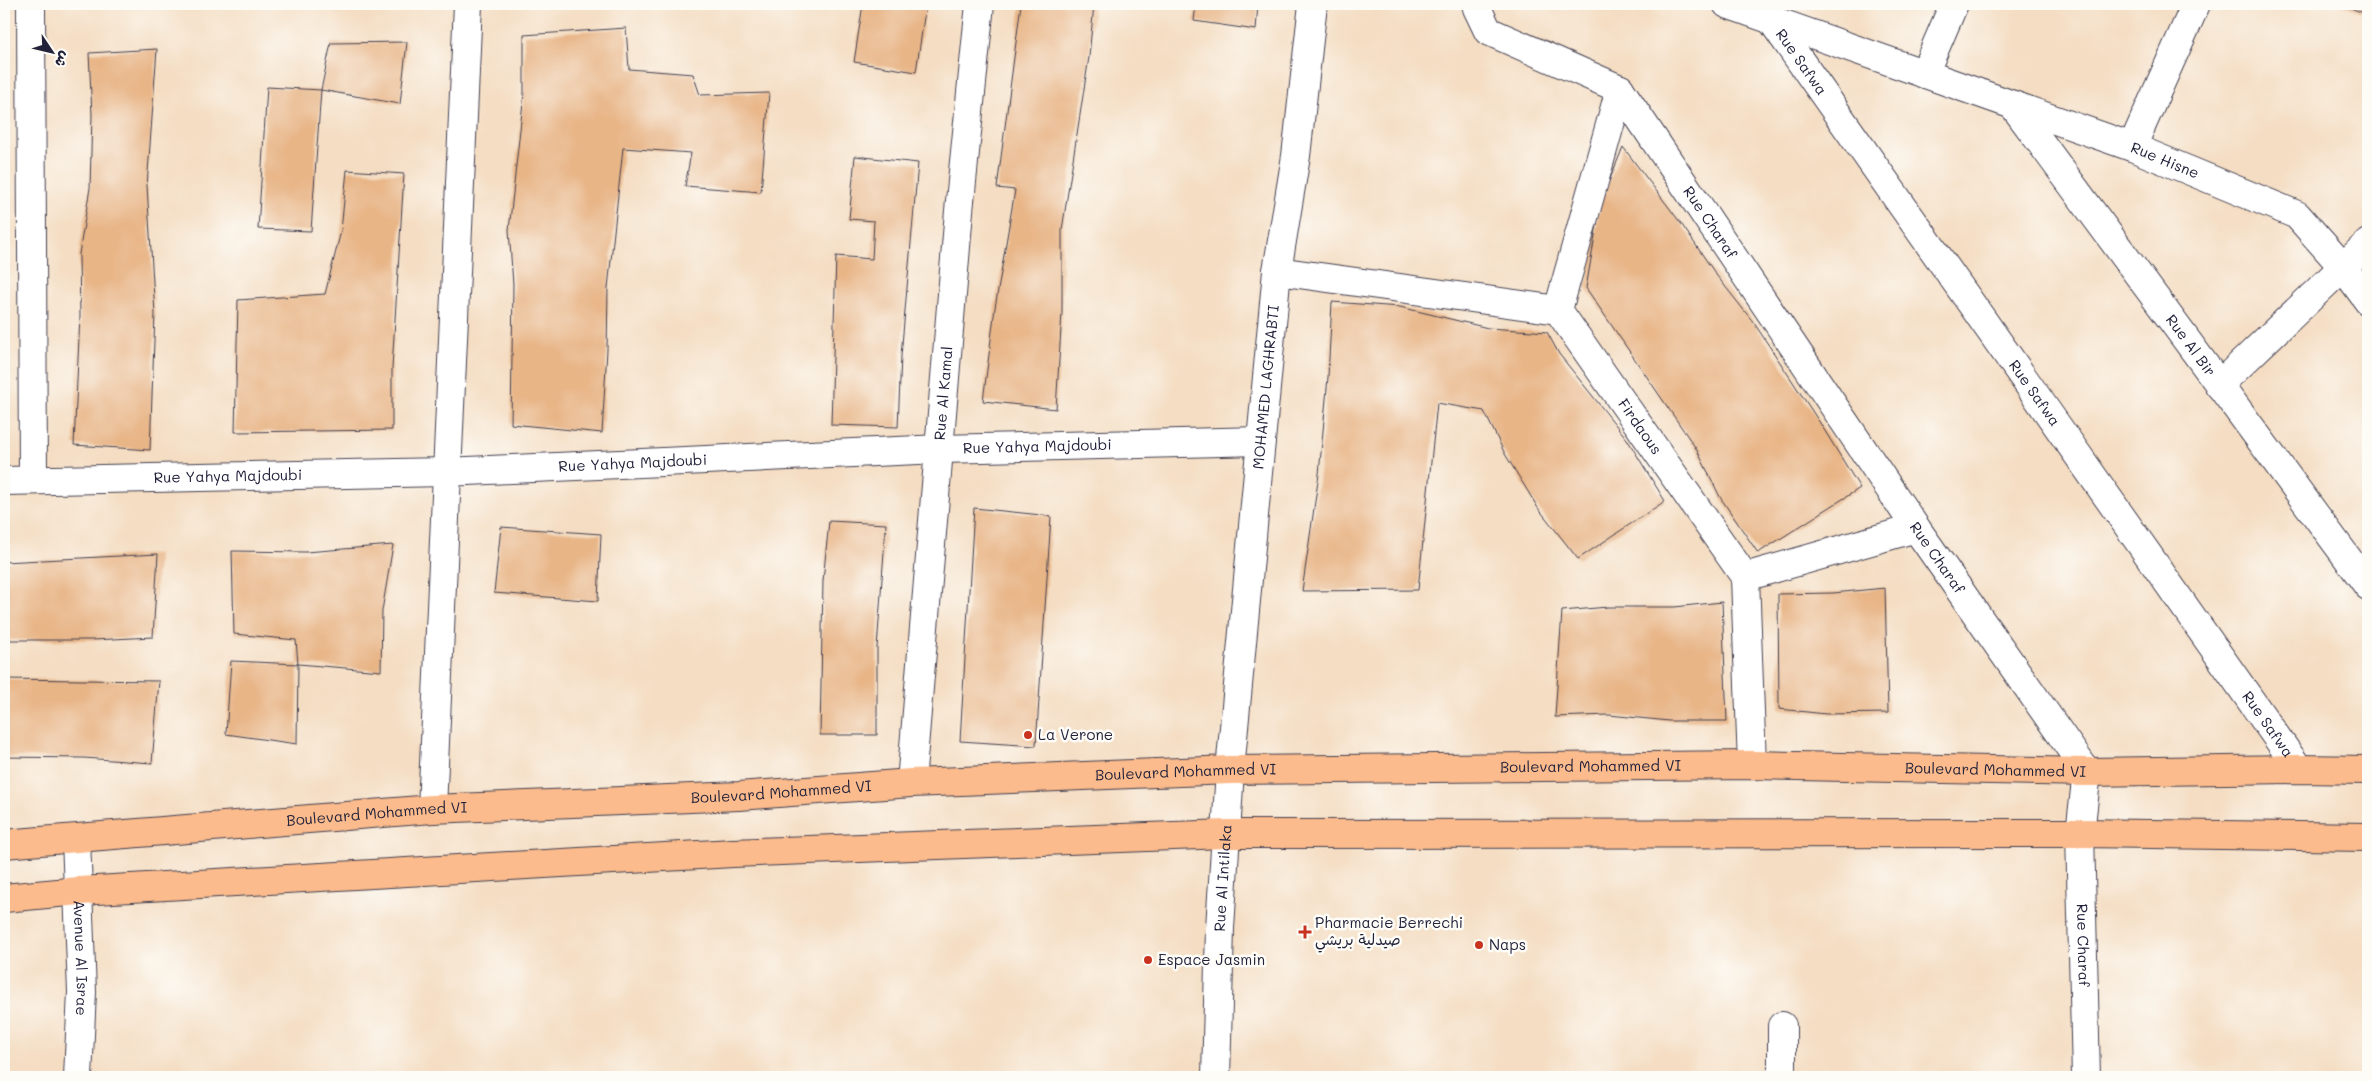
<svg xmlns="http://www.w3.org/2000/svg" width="2372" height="1081" viewBox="0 0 2372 1081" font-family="Mali,'Playpen Sans Arabic',sans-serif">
<rect width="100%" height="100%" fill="#fdfcf7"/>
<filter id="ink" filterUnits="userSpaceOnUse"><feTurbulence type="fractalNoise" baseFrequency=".02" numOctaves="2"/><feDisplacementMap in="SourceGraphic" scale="10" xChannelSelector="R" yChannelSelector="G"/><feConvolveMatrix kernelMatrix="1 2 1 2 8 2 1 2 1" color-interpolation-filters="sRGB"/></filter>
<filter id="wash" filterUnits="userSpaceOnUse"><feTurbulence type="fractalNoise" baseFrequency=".0096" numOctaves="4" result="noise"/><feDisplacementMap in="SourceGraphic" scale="20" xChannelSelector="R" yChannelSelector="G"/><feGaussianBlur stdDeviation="1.12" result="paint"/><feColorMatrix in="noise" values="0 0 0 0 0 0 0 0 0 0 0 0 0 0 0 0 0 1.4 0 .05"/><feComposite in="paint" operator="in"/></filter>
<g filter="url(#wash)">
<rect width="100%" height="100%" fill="#f4ddc2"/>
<g id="blocks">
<g fill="#e8b587">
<path d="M863 4H926L916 72 854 62Z"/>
<path d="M1021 4H1094L1089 57 1062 230V312L1056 409 983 401 995 308 1015 190 997 188Z"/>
<path d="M1196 4H1258L1256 30 1194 21Z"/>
<path d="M2341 4H2368V15Z"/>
<path d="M626 28 629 69 693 74 700 95 769 93 761 192 685 186 691 153 623 148 608 288 607 350 602 433 511 424 513 284 509 230 524 93V35Z"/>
<path d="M407 42 400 104 321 90 331 43Z"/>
<path d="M157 49 147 186 155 314 150 450 74 445 80 316 79 254 90 188 92 115 89 53Z"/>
<path d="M267 87 321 90 311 231 258 229Z"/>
<path d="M1623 147 1680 222 1717 276 1754 323 1820 423 1860 488 1758 553 1720 497 1697 450 1586 288 1601 201Z"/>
<path d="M855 156 918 163 901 356 898 427 831 425 836 256 872 259 874 221 849 219Z"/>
<path d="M347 170 404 174 392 368V430L235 432 238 300 325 294 341 231Z"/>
<path d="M1332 302 1400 307 1488 328 1547 332 1559 354 1627 439 1665 501 1578 559 1538 508 1505 454 1484 411 1437 403 1418 590 1302 591 1319 474 1328 377Z"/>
<path d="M974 508 1051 516 1036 746 960 741Z"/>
<path d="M829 521 886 524 877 648V735H820L823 581Z"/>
<path d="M501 527 601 534 598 601 494 593Z"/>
<path d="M393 545 382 611 381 671 298 664 296 640 234 634 232 551 306 552Z"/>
<path d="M158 554 153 637 93 640H4V562Z"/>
<path d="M1885 588 1888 713 1826 714 1779 709 1778 594 1833 593Z"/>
<path d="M1722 602 1727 721H1669L1609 715 1555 717 1562 611 1608 607H1674Z"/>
<path d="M231 661 298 664 297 744 226 734Z"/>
<path d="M4 679 159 681 152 763 84 758 4 757Z"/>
</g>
</g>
</g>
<g filter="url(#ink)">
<use href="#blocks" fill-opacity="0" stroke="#423e4f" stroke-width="1"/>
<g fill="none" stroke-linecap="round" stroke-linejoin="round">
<defs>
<g id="minor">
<path d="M31 4 33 480"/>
<path d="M1479 4 1477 8 1488 31 1620 89"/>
<path id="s1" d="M1727 4 2132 147 2297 215 2343 267 2368 301"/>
<path id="s2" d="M1770 18 2299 769"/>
<path d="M1924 74 1954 4"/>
<path id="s3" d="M1620 89 1916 528 2087 772 2080 833 2086 1077"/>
<path id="s4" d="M1620 89 1558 310 1745 577 1752 765"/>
<path id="s5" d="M2013 105 2368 586"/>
<path d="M2132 147 2196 4"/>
<path d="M1277 271 1558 310"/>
<path d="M2219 385 2368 243"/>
<path id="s6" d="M4 481 446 472 940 449 1261 441"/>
<path d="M1745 577 1916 528"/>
<path id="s7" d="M911 783 959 211 980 4"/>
<path d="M432 809 468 4"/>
<path id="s8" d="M76 839 82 992 78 1077"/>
<path d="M1782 1026V1077"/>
<path id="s9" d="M1216 1077 1220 928 1230 770 1277 271 1296 156 1313 4"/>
</g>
<g id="major">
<path id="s10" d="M4 844 432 809 739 796 911 783 1230 770 1752 765 2087 772 2299 769 2368 770"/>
<path d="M4 898 79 891 733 853 1226 834 2080 833 2368 837"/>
</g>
</defs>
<use href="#minor" stroke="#423e4f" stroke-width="30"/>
<use href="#major" stroke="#423e4f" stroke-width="30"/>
<use href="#minor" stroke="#fff" stroke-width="28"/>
<use href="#major" stroke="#fbbb8c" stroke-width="28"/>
</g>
</g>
<g fill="#c8321e" stroke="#fdfcf7" stroke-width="2">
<circle cx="1028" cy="735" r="5"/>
<path d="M1302.5 924.5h5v5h5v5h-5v5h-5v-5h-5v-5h5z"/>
<circle cx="1479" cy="945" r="5"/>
<circle cx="1148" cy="960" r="5"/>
</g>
<g text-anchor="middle" stroke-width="5" stroke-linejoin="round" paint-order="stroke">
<g font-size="15" fill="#22223b" stroke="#fdfcf7">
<text dy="5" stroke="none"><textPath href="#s2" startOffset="54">Rue Safwa</textPath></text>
<text dy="5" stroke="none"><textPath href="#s1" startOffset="465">Rue Hisne</textPath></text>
<text dy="5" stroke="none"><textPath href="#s3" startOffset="161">Rue Charaf</textPath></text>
<text dy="5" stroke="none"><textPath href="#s5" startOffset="299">Rue Al Bir</textPath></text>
<text dy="5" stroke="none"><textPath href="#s9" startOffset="692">MOHAMED LAGHRABTI</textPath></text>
<text dy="5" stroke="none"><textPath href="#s7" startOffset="391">Rue Al Kamal</textPath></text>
<text dy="5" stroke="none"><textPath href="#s2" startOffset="459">Rue Safwa</textPath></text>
<text dy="5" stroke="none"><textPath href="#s4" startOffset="372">Firdaous</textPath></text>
<text dy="5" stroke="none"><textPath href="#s6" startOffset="1034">Rue Yahya Majdoubi</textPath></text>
<text dy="5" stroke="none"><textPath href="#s6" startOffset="629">Rue Yahya Majdoubi</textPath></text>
<text dy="5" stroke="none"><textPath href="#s6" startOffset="224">Rue Yahya Majdoubi</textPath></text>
<text dy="5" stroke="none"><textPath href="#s3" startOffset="566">Rue Charaf</textPath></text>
<text dy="5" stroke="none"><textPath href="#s2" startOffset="864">Rue Safwa</textPath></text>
<text dy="5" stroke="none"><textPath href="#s10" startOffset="1589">Boulevard Mohammed VI</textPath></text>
<text dy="5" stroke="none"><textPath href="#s10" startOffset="1994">Boulevard Mohammed VI</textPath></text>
<text dy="5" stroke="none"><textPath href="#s10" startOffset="1184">Boulevard Mohammed VI</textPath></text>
<text dy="5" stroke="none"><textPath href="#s10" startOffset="779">Boulevard Mohammed VI</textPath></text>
<text dy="5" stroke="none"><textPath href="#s10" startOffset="374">Boulevard Mohammed VI</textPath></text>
<text dy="5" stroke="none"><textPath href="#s9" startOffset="199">Rue Al Intilaka</textPath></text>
<text dy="5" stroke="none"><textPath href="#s3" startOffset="1001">Rue Charaf</textPath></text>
<text dy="5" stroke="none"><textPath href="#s8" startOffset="119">Avenue Al Israe</textPath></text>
</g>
<g font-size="15" fill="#22223b" stroke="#fdfcf7" text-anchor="start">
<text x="1038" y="740">La Verone</text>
<text x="1315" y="928">Pharmacie Berrechi<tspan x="1315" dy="17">صيدلية بريشي</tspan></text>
<text x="1489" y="950">Naps</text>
<text x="1158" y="965">Espace Jasmin</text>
</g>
</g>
<rect width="2372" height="1081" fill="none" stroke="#fdfcf7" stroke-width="20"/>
<g transform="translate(52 52) rotate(125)" stroke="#fdfcf7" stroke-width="4" paint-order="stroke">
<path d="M0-4L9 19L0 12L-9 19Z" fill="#22223b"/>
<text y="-8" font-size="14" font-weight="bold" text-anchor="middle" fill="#22223b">ش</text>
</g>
</svg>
